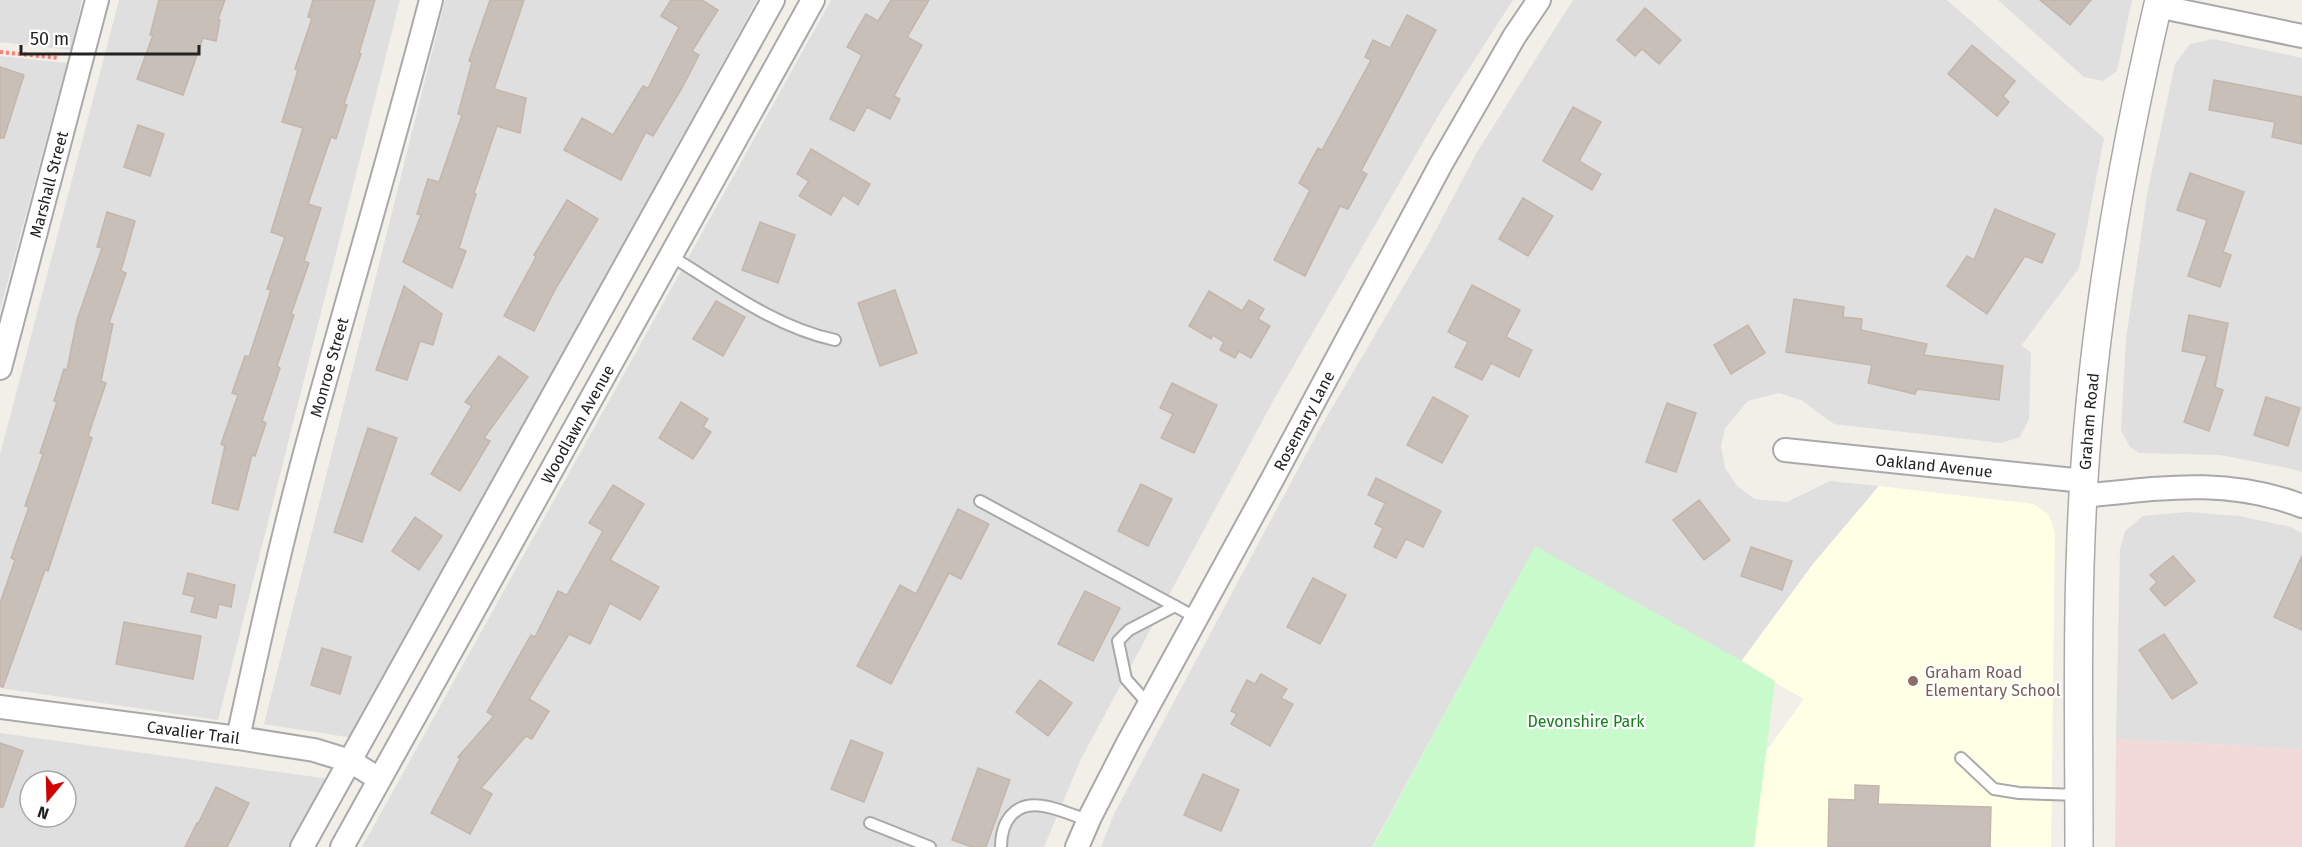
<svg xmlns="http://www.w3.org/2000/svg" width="2302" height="847" viewBox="0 0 2302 847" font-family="'Fira Sans',sans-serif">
<rect width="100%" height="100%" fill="#f2efe9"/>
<g fill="#e0dfdf" fill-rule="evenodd">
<path d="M0 0H82L71 50 0 42Z"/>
<path d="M119 0H400L218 720 0 688V455Z"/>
<path d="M445 0H757L353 738 264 724Z"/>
<path d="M831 0H1513L1440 113 1272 403 1081 759 1044 847H362Z"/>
<path d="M1573 0H1947L2104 138 2079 268 2021 346 2031 352 2029 419 2020 437 2001 443 1834 424 1801 400 1779 393 1748 401 1725 428 1721 445 1725 468 1737 486 1755 499 1787 502 1830 481 1879 486 1813 564 1740 663 1534 549 1372 847H1101L1114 814 1319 430 1429 243 1477 152Z"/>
<path d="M1998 0H2132L2117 71 2103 81 2084 77Z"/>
<path d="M2213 39 2302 58V472L2288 468 2220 455 2139 453 2130 447 2121 430 2126 339 2147 194 2175 64 2190 44Z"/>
<path d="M0 56 67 63 0 310Z"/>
<path d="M2188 512 2239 516 2291 527 2302 533V749L2116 739 2120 549 2125 531 2143 516Z"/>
<path d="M0 733 330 779 291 847H0ZM30 781H66V817H30Z"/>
</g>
<path fill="#f2dad9" d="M2116 739 2302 749V847H2115Z"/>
<path fill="#ffffe5" d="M1879 486 2034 504 2049 515 2055 532 2051 847H1697L1804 699 1740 663 1813 564Z"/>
<path fill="#c8facc" d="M1535 546 1740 660 1775 681 1754 847H1373Z"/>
<g fill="#c7bfb8" stroke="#c4b6ab" stroke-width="1.5">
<path d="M159 0H225L218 19 220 20 216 41 203 38 183 95 137 79 153 35H150Z"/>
<path d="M313 0H375L359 53 361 54 344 104 347 105 336 139 331 137 308 204 321 208 304 261 309 263 291 314 294 315 277 366 280 368 262 421 266 423 255 456 252 455 238 510 212 503 225 446 221 444 238 395 232 393 245 356 249 357 271 290 267 289 285 237 271 232 303 128 282 122 298 70 295 69 312 18 308 17Z"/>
<path d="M490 0H524L494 89 526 98 520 133 497 126 474 193 476 194 459 248 466 251 452 288 403 262 421 215 417 214 428 179 439 182 462 115 458 114 472 62 469 61Z"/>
<path d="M671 0H702L718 10 692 51 699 55 682 88 653 136 646 132 621 180 564 150 582 118 613 135 643 86 648 88 679 27 661 16Z"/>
<path d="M891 0H929L907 37 922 45 894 96 900 99 890 119 867 107 854 131 830 119 862 55 847 47 866 14 878 21Z"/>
<path d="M2040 0H2091L2070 25Z"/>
<path d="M1645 8 1681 40 1659 64 1642 49 1635 56 1617 40Z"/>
<path d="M1407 15 1436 30 1361 171 1367 174 1348 209 1340 206 1305 276 1274 260 1310 190 1299 183 1318 148 1322 150 1371 60 1365 57 1373 40 1390 48Z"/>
<path d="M1972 45 2015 81 2003 96 2009 102 1997 116 1948 74Z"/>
<path d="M0 67 24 75 4 138H0Z"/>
<path d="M2214 80 2302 97V144L2272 137 2275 122 2209 110Z"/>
<path d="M1573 107 1601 122 1579 161 1601 174 1592 190 1543 161Z"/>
<path d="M138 125 164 134 150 176 124 167Z"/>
<path d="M811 149 870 184 858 205 843 195 831 215 799 196 809 181 797 174Z"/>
<path d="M2190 173 2244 192 2223 252 2231 255 2220 287 2188 276 2207 220 2177 210Z"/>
<path d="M1523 198 1553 216 1528 256 1499 239Z"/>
<path d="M567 200 598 219 556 288 534 331 504 316 536 257 534 255Z"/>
<path d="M1995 209 2055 234 2042 263 2025 256 1987 314 1947 286 1967 256 1974 260Z"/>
<path d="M107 212 135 221 121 271 126 273 109 323 113 324 101 381 106 383 88 436 92 438 48 571 45 570 3 687 0 686V603L15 560 11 558 29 507 25 506 43 454 40 453 57 402 54 401 64 369 67 370 77 320 102 248 97 247Z"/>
<path d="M760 222 795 235 778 283 742 270Z"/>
<path d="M1472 285 1520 310 1506 337 1532 350 1519 377 1491 363 1482 380 1455 367 1468 342 1448 332Z"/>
<path d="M404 286 442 314 433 345 420 341 407 380 376 370Z"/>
<path d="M895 290 917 353 880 366 858 303Z"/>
<path d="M1209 291 1242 311 1249 300 1264 309 1258 319 1270 326 1251 358 1239 351 1235 358 1220 350 1224 342 1213 335 1211 339 1189 326Z"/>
<path d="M1794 299 1844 307 1843 317 1862 319 1861 330 1927 344 1924 355 2003 366 1999 400 1917 389 1915 394 1868 383 1872 365 1786 352Z"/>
<path d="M716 301 745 317 723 356 693 339Z"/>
<path d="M2189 315 2228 323 2215 387 2223 390 2209 431 2184 422 2207 356 2182 351Z"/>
<path d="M1748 325 1765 353 1731 374 1714 345Z"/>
<path d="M499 356 528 377 484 438 490 441 460 491 431 474 472 406 465 402Z"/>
<path d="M1172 383 1217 405 1194 453 1161 438 1173 414 1160 408Z"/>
<path d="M1433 397 1468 416 1442 463 1407 445Z"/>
<path d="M2266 397 2300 408 2288 446 2254 435Z"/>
<path d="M681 402 708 419 703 427 711 432 693 459 659 438Z"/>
<path d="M1667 403 1696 413 1676 472 1646 462Z"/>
<path d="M368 428 397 438 362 542 334 532Z"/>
<path d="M1376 478 1441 511 1423 547 1406 539 1396 558 1374 547 1383 528 1375 524 1385 503 1368 495Z"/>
<path d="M1141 484 1172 499 1148 546 1118 531Z"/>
<path d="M613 485 644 504 610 560 659 587 640 620 610 603 590 644 569 634 529 699 549 711 532 739 526 736 481 788 492 794 470 834 431 813 460 759 458 757 494 716 487 712 531 635 535 637 558 591 567 595 603 531 589 523Z"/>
<path d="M1699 500 1730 540 1704 560 1673 520Z"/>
<path d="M958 509 989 524 961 579 949 573 891 684 857 666 900 585 916 594Z"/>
<path d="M415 517 442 536 419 570 392 551Z"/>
<path d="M1751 547 1792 561 1782 590 1741 576Z"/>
<path d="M2173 556 2195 581 2165 606 2150 589 2157 582 2150 575Z"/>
<path d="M2302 556V630L2274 617Z"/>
<path d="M188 573 235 585 231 607 219 604 216 618 191 612 195 597 183 594Z"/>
<path d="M1313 578 1346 595 1320 644 1287 627Z"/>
<path d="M1085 591 1120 608 1093 661 1058 644Z"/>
<path d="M124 622 201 636 193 679 116 664Z"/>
<path d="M2164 634 2197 683 2172 699 2139 650Z"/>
<path d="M322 648 351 657 340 694 311 685Z"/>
<path d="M1261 674 1287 689 1281 698 1293 704 1270 746 1231 724 1237 714 1231 711 1247 680 1255 684Z"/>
<path d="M1040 680 1072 703 1048 736 1016 712Z"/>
<path d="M851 740 883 753 864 802 831 789Z"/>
<path d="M0 743 23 751 3 807H0Z"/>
<path d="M978 768 1010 780 986 847H972L952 840Z"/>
<path d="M1203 774 1239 790 1221 831 1184 815Z"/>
<path d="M1855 785 1879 786 1878 804 1991 807 1990 847H1828L1829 799 1855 800Z"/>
<path d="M216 787 249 803 227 847H185L197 823 198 824Z"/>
</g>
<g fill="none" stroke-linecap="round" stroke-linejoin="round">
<defs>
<g id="service">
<path d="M671 256C723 288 775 327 835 340"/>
<path d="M980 501 1197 618"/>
<path d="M1149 705 1126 679 1118 641 1129 630 1175 606"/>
<path d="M1961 758 1994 789 2019 793 2079 795"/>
<path d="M870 823 930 847"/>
<path d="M1001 847C1001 821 1015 801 1043 806 1058 808 1074 816 1088 820"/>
</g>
<g id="minor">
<path d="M2157 6 2302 36"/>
<path id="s1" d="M0 368 97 0"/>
<path id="s2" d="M1785 450 2084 481"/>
<path d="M2083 496C2162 488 2226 477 2302 506"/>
<path id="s3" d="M0 707 238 738 314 750 350 761 379 779"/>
<path id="s4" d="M238 738C261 632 284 528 313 424 352 283 394 142 431 0"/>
<path d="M302 847 773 0"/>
<path id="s5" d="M342 847 813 0"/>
<path id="s6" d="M1077 847 1090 817 1129 741 1273 478 1441 164 1514 37 1539 0"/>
</g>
<g id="tertiary">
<path id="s7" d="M2079 847C2079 725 2076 602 2084 479 2094 318 2122 158 2159 0"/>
</g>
</defs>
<use href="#service" stroke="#a9a9a9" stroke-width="14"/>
<use href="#minor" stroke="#a9a9a9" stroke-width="26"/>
<use href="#tertiary" stroke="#a9a9a9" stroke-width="30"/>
<path stroke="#fa8072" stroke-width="4" stroke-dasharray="3 3" stroke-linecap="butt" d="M0 52 59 58"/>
<use href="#service" stroke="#fff" stroke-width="10"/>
<use href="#minor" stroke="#fff" stroke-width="22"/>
<use href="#tertiary" stroke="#fff" stroke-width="27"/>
</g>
<circle fill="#8d6e63" stroke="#fff" stroke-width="2" cx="1913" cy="681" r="6"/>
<g text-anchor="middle" stroke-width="4.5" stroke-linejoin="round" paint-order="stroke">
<g font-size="16" fill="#222" stroke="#fff">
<text dy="6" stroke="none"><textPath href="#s1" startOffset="190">Marshall Street</textPath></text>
<text dy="6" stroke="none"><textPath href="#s4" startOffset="382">Monroe Street</textPath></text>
<text dy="6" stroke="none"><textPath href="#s6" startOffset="483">Rosemary Lane</textPath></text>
<text dy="6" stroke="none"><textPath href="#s7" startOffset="426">Graham Road</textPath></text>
<text dy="6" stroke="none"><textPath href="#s5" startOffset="484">Woodlawn Avenue</textPath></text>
<text dy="6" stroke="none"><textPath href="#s2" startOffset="150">Oakland Avenue</textPath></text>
<text dy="6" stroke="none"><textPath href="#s3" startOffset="195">Cavalier Trail</textPath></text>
</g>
<g font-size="16" fill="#785e54" stroke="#fff" text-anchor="start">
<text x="1925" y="678">Graham Road<tspan x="1925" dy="18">Elementary School</tspan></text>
</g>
<g font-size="16" fill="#0c8416" stroke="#fff">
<text x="1586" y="727">Devonshire Park</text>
</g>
</g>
<g transform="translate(48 799) rotate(199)"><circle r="28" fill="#ffffff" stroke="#a7a7a7" stroke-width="1.5"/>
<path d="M0-4.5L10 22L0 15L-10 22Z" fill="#d40000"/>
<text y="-9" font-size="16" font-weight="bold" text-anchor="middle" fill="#222222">N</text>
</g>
<path d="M21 45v9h178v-9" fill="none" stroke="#222222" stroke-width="3"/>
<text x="30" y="45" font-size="18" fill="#222222" stroke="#ffffff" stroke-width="4.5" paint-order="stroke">50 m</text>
</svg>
